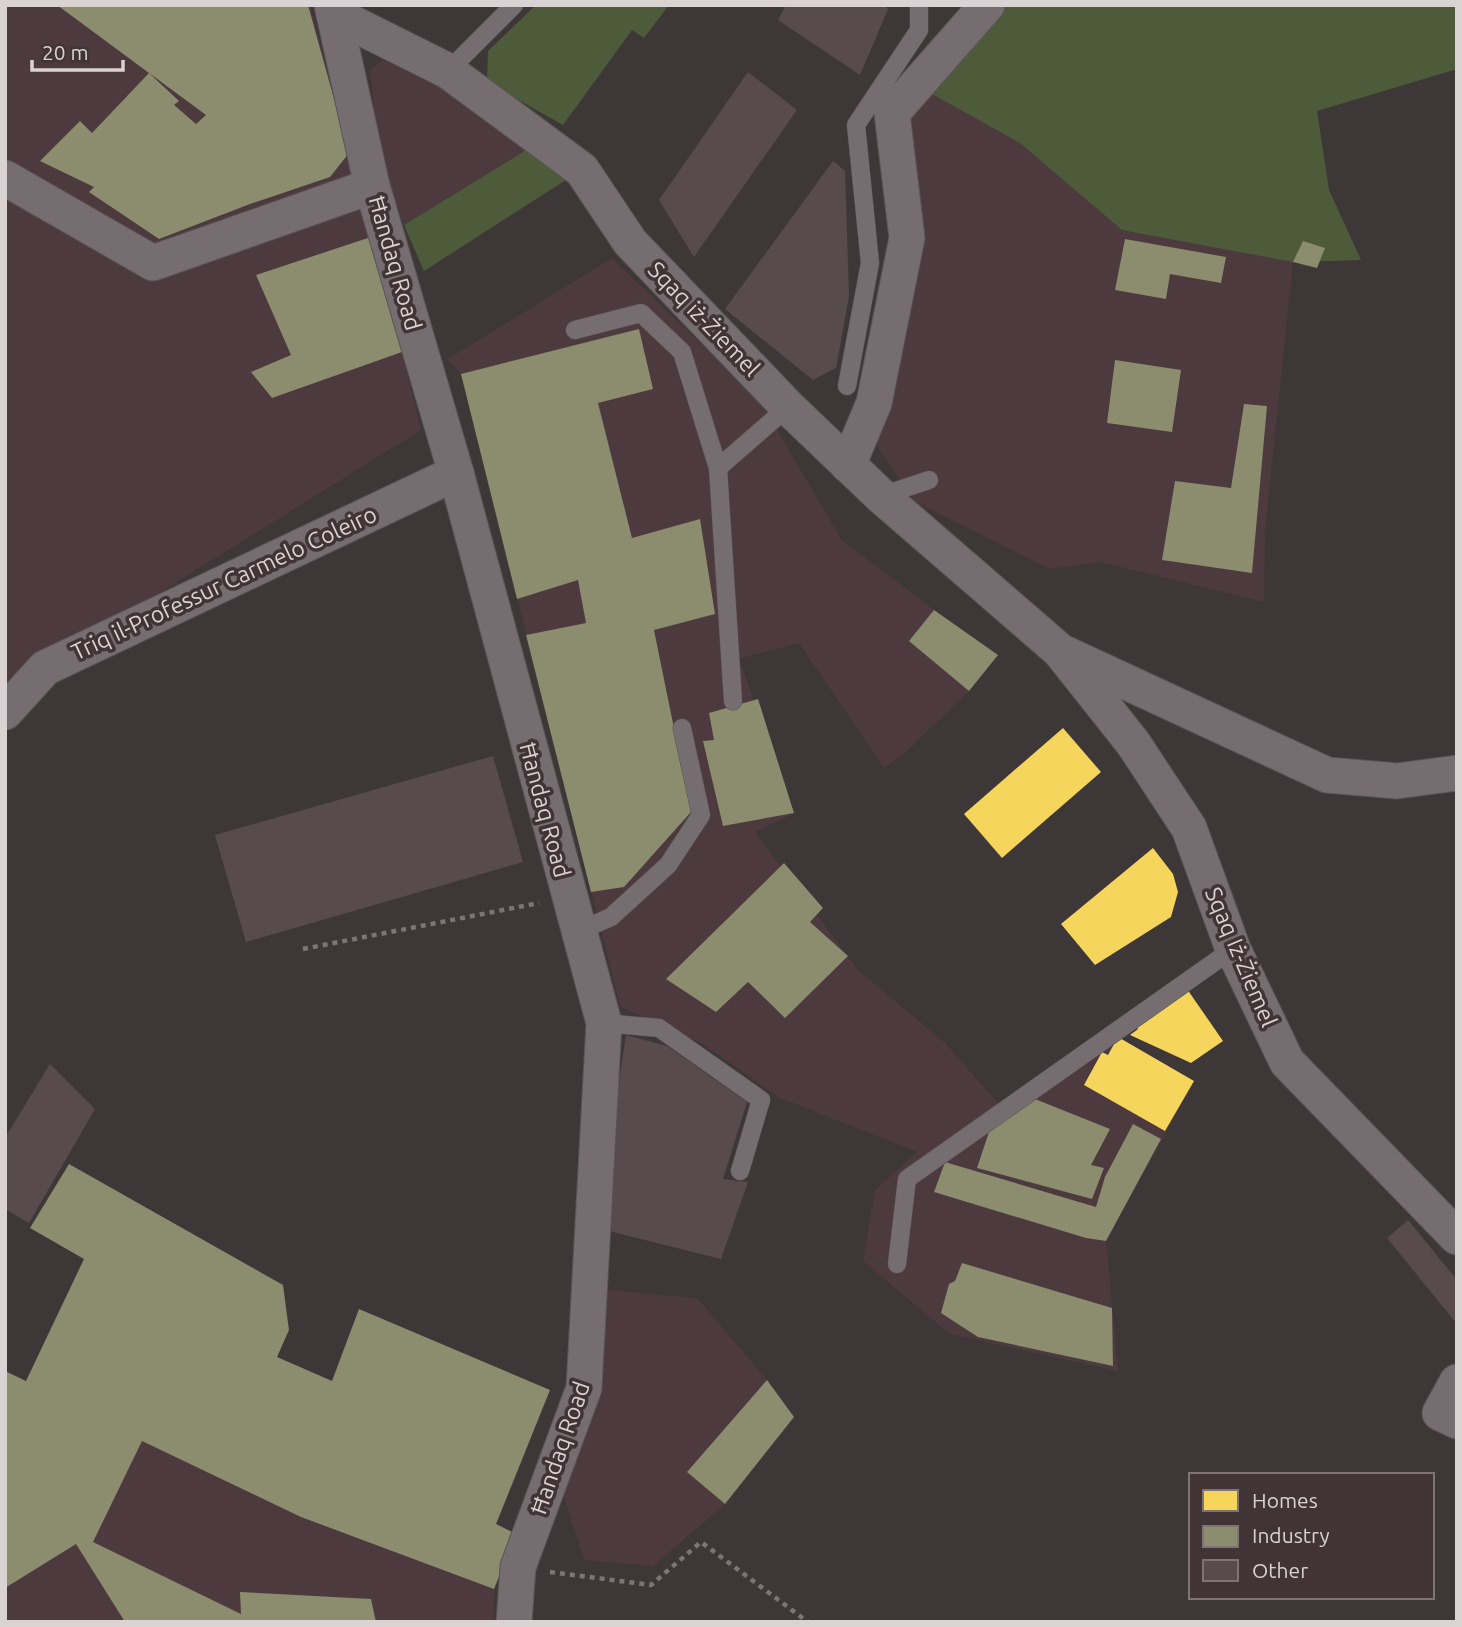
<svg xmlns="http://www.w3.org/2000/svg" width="1462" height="1627" viewBox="0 0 1462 1627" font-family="Ubuntu,sans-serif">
<rect width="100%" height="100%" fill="#3e3738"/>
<g fill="#4c3a3e">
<path d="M5 5H310L374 236 421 430 167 588 5 708Z"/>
<path d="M382 60 409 64 536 144 404 225 380 163 370 70Z"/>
<path d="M923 89 1020 143 1249 250 1293 262 1265 531 1264 602 1101 562 1049 569 915 502 877 446 917 227 900 132Z"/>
<path d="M612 258 761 402 841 539 934 610 998 655 969 691 906 752 884 768 799 643 739 659 794 813 755 832 857 969 945 1043 999 1104 1118 1037 1194 1081 1106 1241 1118 1371 950 1334 863 1261 875 1190 917 1152 778 1097 703 1044 620 1006 461 374 448 359Z"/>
<path d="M69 1164 283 1285 289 1330 277 1357 332 1381 359 1309 550 1390 497 1524 516 1534 495 1589 493 1622H5V1371L26 1381 84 1259 30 1228Z"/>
<path d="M597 1289 697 1298 767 1380 794 1417 725 1504 653 1566 584 1560 559 1482Z"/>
</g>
<g fill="#4e5b3b">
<path d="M536 5H669L644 38 632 30 563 125 487 82 488 51Z"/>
<path d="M1005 5H1457V69L1317 111 1329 190 1361 260 1293 262 1122 230 1020 143 923 89Z"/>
<path d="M536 144 572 176 424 271 404 225Z"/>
</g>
<g fill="#f6d55c">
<path d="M1063 728 1101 772 1002 858 964 814Z"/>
<path d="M1153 848 1173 874 1178 892 1171 917 1095 965 1061 924Z"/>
<path d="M1187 989 1223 1041 1191 1063 1130 1035 1138 1029 1134 1024Z"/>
<path d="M1118 1037 1194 1081 1165 1131 1084 1085 1102 1052 1108 1055Z"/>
</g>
<g fill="#8c8c6e" fill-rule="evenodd">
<path d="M57 5H308L349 153 330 177 250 204 159 239 89 192 94 187 40 161 80 121 92 133 149 73ZM149 73 206 115 196 124 174 105 179 101Z"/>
<path d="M374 236 402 352 272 398 251 372 291 355 256 275Z"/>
<path d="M1125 239 1226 257 1221 283 1170 274 1166 299 1115 290Z"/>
<path d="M1303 241 1325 248 1317 268 1293 262Z"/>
<path d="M639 329 653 389 598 403 632 538 700 519 715 614 654 630 691 812 624 887 591 892 526 635 586 623 578 580 517 599 461 374Z"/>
<path d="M1115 360 1181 370 1172 432 1107 423Z"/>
<path d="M1244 404 1267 406 1252 573 1162 560 1175 481 1231 488Z"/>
<path d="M934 610 998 655 969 691 909 641Z"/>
<path d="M758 699 794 813 723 826 703 741 714 740 709 713Z"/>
<path d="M784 863 823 908 810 922 848 956 785 1018 748 982 716 1012 666 979Z"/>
<path d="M1035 1099 1110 1129 1091 1165 1104 1168 1092 1199 977 1168 989 1132Z"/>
<path d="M1133 1124 1161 1139 1106 1241 1086 1238 934 1192 945 1162 1096 1207 1105 1177Z"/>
<path d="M69 1164 283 1285 289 1330 277 1357 332 1381 359 1309 550 1390 496 1524 516 1534 494 1589 301 1517 142 1441 93 1542 241 1614 240 1592 371 1599 376 1622H125L76 1544 5 1588V1371L26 1381 84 1259 30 1228Z"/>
<path d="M962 1263 1112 1308 1113 1366 978 1337 941 1313 949 1284 955 1281Z"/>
<path d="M767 1380 794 1417 725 1504 687 1472Z"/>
</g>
<g fill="#584b4e">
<path d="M786 5H885L888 9 860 75 778 20Z"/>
<path d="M748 72 797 110 694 257 659 200Z"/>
<path d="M833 161 845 171 849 296 836 368 813 380 725 309Z"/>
<path d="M493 756 523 862 246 942 215 835Z"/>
<path d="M626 1035 667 1046 747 1102 723 1179 748 1182 721 1259 597 1228Z"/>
<path d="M50 1064 95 1109 29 1223 5 1209V1138Z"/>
<path d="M1408 1220 1457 1280V1324L1387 1238Z"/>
</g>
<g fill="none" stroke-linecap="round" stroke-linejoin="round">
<defs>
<g id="service">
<path d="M448 71 514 5"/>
<path d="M575 330 641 313 682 352 718 468"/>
<path d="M847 386 870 263 856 125 919 30V5"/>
<path d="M881 496 929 480"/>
<path d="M733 701 718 468 788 407"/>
<path d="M579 931 611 917 668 865 701 815 682 728"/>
<path d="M604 1023 659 1028 761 1100 740 1171"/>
<path d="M897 1264 907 1179 1233 949"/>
</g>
<g id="minor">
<path d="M332 5 372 186 456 473 604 1023 584 1388 518 1567 514 1622"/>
<path d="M334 14 448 71 582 170 630 242 788 407 881 496 1060 651 1133 743 1189 828 1233 949 1287 1062 1457 1237"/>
<path d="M5 178 153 263 372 186"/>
<path d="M848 465 874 403 907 238 892 113 987 5"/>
<path d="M1066 654 1327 775 1397 781 1457 773"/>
<path d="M5 712 45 668 456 473"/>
<path d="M1457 1382 1440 1413 1457 1421"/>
</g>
</defs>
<use href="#service" stroke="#595455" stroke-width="19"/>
<use href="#minor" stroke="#595455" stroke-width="37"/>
<g stroke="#7b7576" stroke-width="4.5" stroke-dasharray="5 5" stroke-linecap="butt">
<path d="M303 949 539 903"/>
<path d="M550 1572 651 1585 701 1542 808 1622"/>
</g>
<use href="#service" stroke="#756d6f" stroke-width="18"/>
<use href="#minor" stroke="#756d6f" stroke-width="35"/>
</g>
<g text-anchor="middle" stroke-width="7" stroke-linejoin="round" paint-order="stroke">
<g font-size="23" fill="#dad2d3" stroke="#413437">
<text transform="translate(395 263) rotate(74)" y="8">Ħandaq Road</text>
<text transform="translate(704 319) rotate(46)" y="8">Sqaq iż-Żiemel</text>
<text transform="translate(224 583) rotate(-25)" y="8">Triq il-Professur Carmelo Coleiro</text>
<text transform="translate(545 810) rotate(75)" y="8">Ħandaq Road</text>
<text transform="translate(1241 957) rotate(67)" y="8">Sqaq Iż-Żiemel</text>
<text transform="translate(560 1448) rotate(-71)" y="8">Ħandaq Road</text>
</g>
</g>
<rect width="1462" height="1627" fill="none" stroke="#dad2d3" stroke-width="14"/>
<rect x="1189" y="1473" width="245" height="126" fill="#413437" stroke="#7e7375" stroke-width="2"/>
<rect x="1203" y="1490" width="35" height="21" fill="#f6d55c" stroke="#7e7375" stroke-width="2"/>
<text x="1252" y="1508" font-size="21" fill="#dad2d3">Homes</text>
<rect x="1203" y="1526" width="35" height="21" fill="#8c8c6e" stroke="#7e7375" stroke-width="2"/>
<text x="1252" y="1543" font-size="21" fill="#dad2d3">Industry</text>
<rect x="1203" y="1560" width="35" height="21" fill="#584b4e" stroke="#7e7375" stroke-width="2"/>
<text x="1252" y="1578" font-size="21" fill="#dad2d3">Other</text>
<path d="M32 60v10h91v-10" fill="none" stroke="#dad2d3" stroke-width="3.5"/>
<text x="42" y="60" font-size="21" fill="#dad2d3" stroke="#413437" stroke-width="5" paint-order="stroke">20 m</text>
</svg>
